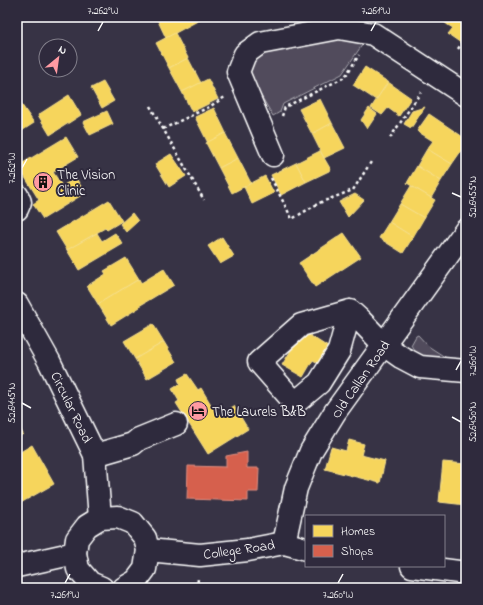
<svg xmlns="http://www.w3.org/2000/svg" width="483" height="605" viewBox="0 0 483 605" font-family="'Indie Flower',sans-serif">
<rect width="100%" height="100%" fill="#373345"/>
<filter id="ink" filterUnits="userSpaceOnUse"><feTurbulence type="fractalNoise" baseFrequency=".025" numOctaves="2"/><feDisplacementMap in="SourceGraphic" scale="8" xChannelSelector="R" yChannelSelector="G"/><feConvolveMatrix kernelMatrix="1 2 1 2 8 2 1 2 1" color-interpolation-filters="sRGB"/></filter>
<g filter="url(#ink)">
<g fill="#514c5c" stroke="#a8a6ae">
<path d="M347 36 367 38 342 74 283 104 280 112 273 116 257 89 250 73 252 65 259 53Z"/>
<path d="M418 335 428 346 448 359C431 360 420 362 411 345L416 336Z"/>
</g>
<g fill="#f6d55c" stroke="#f9e28d">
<path d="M160 17H189L192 24 166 38 157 19Z"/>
<path d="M189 17H205L192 24Z"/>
<path d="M437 17H453L448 25Z"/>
<path d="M453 17H466V36L461 43 448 34 453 28 448 25Z"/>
<path d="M175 33 188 58 169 68 156 43Z"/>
<path d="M188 58 201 83 182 92 169 68Z"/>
<path d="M365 67 388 82 376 100 353 85Z"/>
<path d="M208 79 218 99 192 112 182 92Z"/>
<path d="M103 82 114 101 102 108 91 88Z"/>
<path d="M388 82 411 98 399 116 388 108 382 115 371 108Z"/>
<path d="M69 95 81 115 50 135 38 115Z"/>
<path d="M17 98 34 123 17 134Z"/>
<path d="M320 99 332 123 312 134 299 109Z"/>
<path d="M425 107 411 128 404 124 412 111Z"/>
<path d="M214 108 226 133 208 143 195 117Z"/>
<path d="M369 108 377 114 367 129 361 120Z"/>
<path d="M107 111 113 124 90 135 83 122Z"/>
<path d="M429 114 466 139V144L452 164 427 149 433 141 417 131Z"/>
<path d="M332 123 345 148 324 158 312 134Z"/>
<path d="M225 133 238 158 219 168 206 143Z"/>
<path d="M66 137 78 157 53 172 62 186 76 178 85 193 43 219 33 204 39 200 18 166Z"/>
<path d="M427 149 452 164 441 181 417 166Z"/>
<path d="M320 151 331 170 306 182 296 163Z"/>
<path d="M171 154 186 176 169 187 155 164Z"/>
<path d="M238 158 251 183 232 193 219 168Z"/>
<path d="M296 163 306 182 281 195 271 175Z"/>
<path d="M417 166 441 181 431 198 407 183Z"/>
<path d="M265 176 274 193 252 204 244 187Z"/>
<path d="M411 186 435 200 424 218 400 204Z"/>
<path d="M355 194 364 200 348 217 339 202Z"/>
<path d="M109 200 122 221 107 230 105 228 67 250 56 232Z"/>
<path d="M400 204 424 218 413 237 389 222Z"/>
<path d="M132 213 138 221 126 232 120 224Z"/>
<path d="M389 222 413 237 403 253 379 238Z"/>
<path d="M97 233 102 241 115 233 123 244 79 270 67 250Z"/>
<path d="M344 233 361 257 315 287 299 263Z"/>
<path d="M222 237 234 256 220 264 208 246Z"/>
<path d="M126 258 139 279 98 304 87 286 106 274 104 271Z"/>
<path d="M164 269 174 285 139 306 140 307 111 325 98 304 139 279 141 283Z"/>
<path d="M153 324 164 342 135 359 124 341Z"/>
<path d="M303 331 331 349 321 365 313 360 303 377 282 365Z"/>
<path d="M164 342 176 362 147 379 135 359Z"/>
<path d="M187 374 198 390 201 388 218 416 234 406 248 429 208 454 176 403 179 401 172 389 180 384 178 379Z"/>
<path d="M17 423 23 434 17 438Z"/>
<path d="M349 440 364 444 361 455 385 461 380 483 325 469 331 447 346 451Z"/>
<path d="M32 445 54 484 17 505V454Z"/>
<path d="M443 462 466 464V505L439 502Z"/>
</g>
<path fill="#d6604d" stroke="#e29082" d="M247 452V468H259L258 492H248V501L187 499 188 466 226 467V456Z"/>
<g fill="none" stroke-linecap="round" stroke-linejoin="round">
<defs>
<g id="minor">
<path d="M273 155 238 72 245 54 260 43 339 28 373 34 466 95"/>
<path d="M17 195 20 202 17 209"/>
<path d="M350 311 339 351 319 383 295 403 259 362 301 325 350 311 361 321 384 345 401 357 420 367 466 371"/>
<path d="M95 455 133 444 139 439 176 424"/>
<path d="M284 543 296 488 311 451 335 412 466 230"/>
</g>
<g id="major">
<path d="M17 304 49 361 95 455 100 518"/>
<path d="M148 550 200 555 248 550 284 543 306 549"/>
<path d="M17 566 75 553"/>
<path d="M412 566 466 573"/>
<path d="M102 588 90 583 78 569 75 553 77 539 87 526 100 518 118 517 133 523 145 538 148 550 145 569 136 581 124 588"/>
</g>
</defs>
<use href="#minor" stroke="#fff" stroke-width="25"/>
<use href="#major" stroke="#fff" stroke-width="25"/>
<g stroke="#fff" stroke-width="2.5" stroke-dasharray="3 3" stroke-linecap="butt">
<path d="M458 49 466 37"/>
<path d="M150 106 204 200"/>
<path d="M282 116 285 107 345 77 359 55"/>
<path d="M163 129 209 107 225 97"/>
<path d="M390 138 421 92"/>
<path d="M271 178 292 219 319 203 353 190 371 162"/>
<path d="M197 588 198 578"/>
</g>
<use href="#minor" stroke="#2f2a3d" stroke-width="22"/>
<use href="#major" stroke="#2f2a3d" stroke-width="22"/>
</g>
</g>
<path fill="none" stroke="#fff" stroke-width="1.5" d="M98 31 103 22M371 31 376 22M22 168 27 159M452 193 461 197M456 370 461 361M22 403 31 408M452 417 461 422M65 583 70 574M338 583 343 574"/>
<defs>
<symbol id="building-disc" viewBox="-11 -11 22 22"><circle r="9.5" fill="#ff9aa2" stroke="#2f2a3d"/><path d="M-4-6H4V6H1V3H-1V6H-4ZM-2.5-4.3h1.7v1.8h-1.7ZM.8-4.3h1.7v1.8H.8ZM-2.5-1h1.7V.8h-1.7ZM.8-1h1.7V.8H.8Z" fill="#111"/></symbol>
<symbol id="hotel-disc" viewBox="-11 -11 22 22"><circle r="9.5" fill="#ff9aa2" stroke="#2f2a3d"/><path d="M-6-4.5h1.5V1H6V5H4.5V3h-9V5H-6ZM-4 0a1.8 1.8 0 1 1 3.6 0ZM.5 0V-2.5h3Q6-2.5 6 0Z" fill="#111"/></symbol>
</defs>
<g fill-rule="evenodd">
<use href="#building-disc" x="32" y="171" width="22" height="22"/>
<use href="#hotel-disc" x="187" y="400" width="22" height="22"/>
</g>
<g text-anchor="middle" stroke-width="4" stroke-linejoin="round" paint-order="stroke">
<g font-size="14" fill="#fff" stroke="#2f2a3d" text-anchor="start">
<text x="57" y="179">The Vision<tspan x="57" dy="16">Clinic</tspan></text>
<text x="212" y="416">The Laurels B&amp;B</text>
</g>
<g font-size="14" fill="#fff" stroke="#2f2a3d">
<text transform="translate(360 379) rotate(-55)" y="5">Old Callan Road</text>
<text transform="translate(72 407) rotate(64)" y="5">Circular Road</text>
<text transform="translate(239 549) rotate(-8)" y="5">College Road</text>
</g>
</g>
<rect width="483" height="605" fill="none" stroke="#2f2a3d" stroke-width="44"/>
<rect x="305" y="515" width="140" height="52" fill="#2f2a3d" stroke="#827f8b"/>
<rect x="313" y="525" width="20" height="12" fill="#f6d55c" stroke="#827f8b"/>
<text x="341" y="535" font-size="12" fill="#ffffff">Homes</text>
<rect x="313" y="545" width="20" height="12" fill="#d6604d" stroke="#827f8b"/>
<text x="341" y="555" font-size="12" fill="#ffffff">Shops</text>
<g transform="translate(58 58) rotate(29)"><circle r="19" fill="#2f2a3d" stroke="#827f8b"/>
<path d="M0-3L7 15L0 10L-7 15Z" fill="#ff9aa2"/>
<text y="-6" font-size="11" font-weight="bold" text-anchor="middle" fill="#ffffff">N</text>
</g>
<rect x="22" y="22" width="439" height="561" fill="none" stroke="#fff" stroke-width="1.5"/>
<g font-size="10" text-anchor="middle" fill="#fff">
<text x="103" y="14">7.262°W</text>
<text x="376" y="14">7.261°W</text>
<text transform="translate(11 168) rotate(-90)" y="4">7.262°W</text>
<text transform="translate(472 197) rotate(-90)" y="4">52.6455°N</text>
<text transform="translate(472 361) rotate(-90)" y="4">7.260°W</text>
<text transform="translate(11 403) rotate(-90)" y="4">52.6445°N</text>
<text transform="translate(472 422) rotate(-90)" y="4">52.6450°N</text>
<text x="65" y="598">7.261°W</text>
<text x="338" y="598">7.260°W</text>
</g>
</svg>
